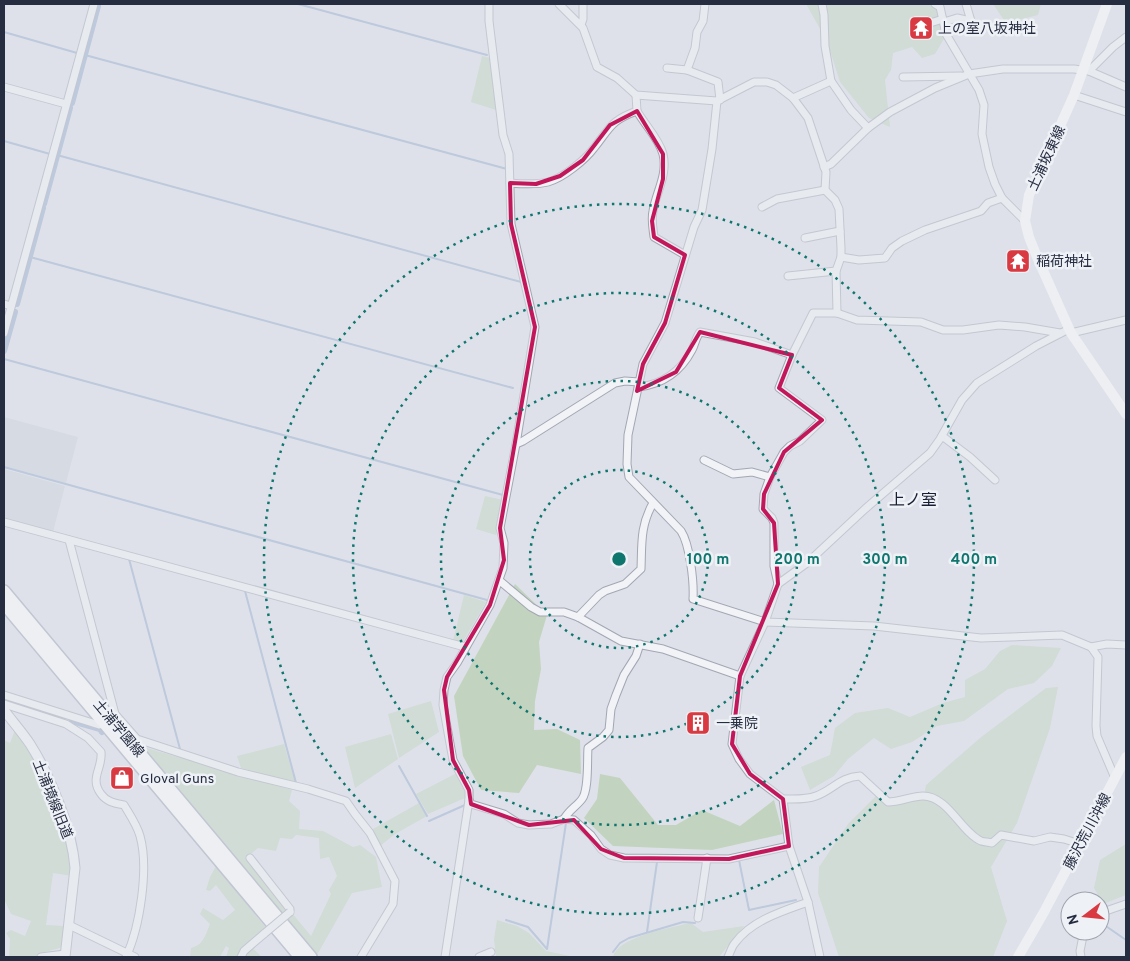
<svg xmlns="http://www.w3.org/2000/svg" width="1130" height="961" viewBox="0 0 1130 961" font-family="Overpass,'Noto Sans JP',sans-serif">
<rect width="100%" height="100%" fill="#dee1e9"/>
<g fill="#ccd0db">
<path d="M4 417 78 437 66 483 4 466Z"/>
<path d="M4 469 65 486 53 532 4 518Z"/>
</g>
<g fill="#c2d4bf" fill-rule="evenodd">
<path d="M806 4H925L937 7 945 37 935 54 922 58 912 47 893 53 891 70 885 80 890 127 869 118 840 82 827 41Z"/>
<path d="M993 4H1041L1038 15 1006 23Z"/>
<path d="M482 56 490 58 496 110 471 102Z"/>
<path d="M485 496 503 500 496 535 476 529Z"/>
<path d="M515 584 547 615 539 642 541 669 535 701 534 730 557 729 580 740 581 774 537 765 519 793 481 790 463 756 454 696Z"/>
<path d="M464 595 486 602 462 643 453 641Z"/>
<path d="M1012 645 1061 648 1052 666 1034 683 1008 689 964 721 937 726 912 742 891 749 874 738 848 759 834 776 810 790 801 767 830 755 835 728 855 713 888 708 910 717 943 703 965 697V680L985 669 1000 651Z"/>
<path d="M1058 687 1050 728 1017 823 991 867 1007 921 993 957H839L818 893 819 867 848 824 877 795 889 802 924 796 926 785 980 738 1046 688Z"/>
<path d="M431 701 439 732 399 758 388 714Z"/>
<path d="M15 730 38 764 61 818 72 855V876L53 873 46 925 64 926 65 929 63 947 42 953 37 957H9L10 939 6 933 11 930 25 936 31 921 11 914 4 899V740L10 743Z"/>
<path d="M391 734 398 759 355 788 345 747Z"/>
<path d="M284 744 293 775H295L297 784 241 768 237 756Z"/>
<path d="M143 747 292 790 289 801 300 811 299 829 323 831 353 847 360 845 376 857 382 887 352 893 317 955ZM296 835 319 838 320 859 329 857 337 876 329 890 331 894 311 936 246 858 258 848 276 851 280 838 292 839Z"/>
<path d="M457 773 467 796 465 798 428 814 416 794Z"/>
<path d="M600 774 620 778 658 825H676L702 810 740 826 774 800 783 834 712 850 613 846 584 818 597 799Z"/>
<path d="M419 803 427 816 395 834 380 846 373 829Z"/>
<path d="M1126 844V895L1103 904 1094 888 1100 860Z"/>
<path d="M216 866 267 929 249 945 262 957H226L229 948 226 946 220 957H190L191 948C202 946 206 935 210 924L200 914 203 908 223 920 235 910 216 885 210 891 206 890 210 877Z"/>
<path d="M497 920 517 926 529 933 546 951 575 957H496L494 939Z"/>
<path d="M691 923 703 932 744 926 719 957H613C617 937 673 927 691 923Z"/>
</g>
<g fill="none" stroke-linecap="round" stroke-linejoin="round">
<g stroke="#96abcc" stroke-width="2">
<path d="M298 4 487 55"/>
<path d="M4 32 77 53"/>
<path d="M85 55 507 169"/>
<path d="M4 141 50 154"/>
<path d="M57 155 521 282"/>
<path d="M30 257 513 388"/>
<path d="M4 359 503 495"/>
<path d="M4 467 487 600"/>
<path d="M129 559 180 749"/>
<path d="M245 591 296 783"/>
<path d="M399 766 427 816"/>
<path d="M429 821 465 805V807"/>
<path d="M739 860 749 910 796 900"/>
<path d="M506 920 528 927 547 949 566 823"/>
<path d="M1100 922 1126 940"/>
<path d="M647 932 657 862"/>
<path d="M613 952 620 943 629 938 683 922 695 923"/>
</g>
<g stroke="#96abcc" stroke-width="6">
<path d="M72 103 98 6"/>
<path d="M44 204 70 108"/>
<path d="M17 304 43 208"/>
<path d="M4 351 15 312"/>
<path d="M4 698 62 718"/>
<path d="M72 721 100 729 102 732"/>
</g>
<defs>
<g id="minor">
<path d="M559 4 583 28 597 67 617 78 636 95 717 101 754 82H767L776 85 793 98 808 118 826 172 825 190 835 200 839 209 841 248V257L836 271 837 313"/>
<path d="M705 4 703 21 697 32 695 48 687 70 718 82 720 100"/>
<path d="M935 4 940 7 946 34 979 90 984 105 982 134 989 167 995 184 1002 198 1025 221"/>
<path d="M944 22 957 18 971 21 966 4"/>
<path d="M930 23 943 19"/>
<path d="M581 25 583 19V4"/>
<path d="M667 68 687 70"/>
<path d="M1089 71 1113 47 1126 37"/>
<path d="M903 77 961 76"/>
<path d="M831 81 851 110 868 128"/>
<path d="M4 87 66 104"/>
<path d="M1074 95 1126 112"/>
<path d="M793 98 831 81 825 46 824 15 822 4"/>
<path d="M717 101 712 149 702 210 694 227 665 323 643 364 628 435 627 464 629 477 681 531C690 545 694 582 693 599L765 622 874 626 981 638 1062 635 1091 647 1098 657 1096 726 1097 736 1115 778"/>
<path d="M637 111C645 125 659 139 663 154 668 175 656 192 653 211 651 220 653 228 654 237L685 255"/>
<path d="M824 167 831 164 868 128 890 112 935 88 969 74 1003 69H1074L1089 71 1126 87"/>
<path d="M510 183C522 184 536 185 548 182 563 178 585 160 594 148 610 128 611 120 637 111L636 95"/>
<path d="M762 207 777 199 825 190"/>
<path d="M805 238 840 231"/>
<path d="M841 257 859 260 885 258 892 248 902 241 925 230 981 211 988 203 1002 198"/>
<path d="M788 276 836 271"/>
<path d="M4 304 11 306"/>
<path d="M4 333 94 4"/>
<path d="M1071 333 1126 320"/>
<path d="M639 387C663 384 681 371 692 350 695 344 696 337 700 332L755 342 792 355"/>
<path d="M942 436 970 457 995 480"/>
<path d="M516 444 523 441 615 383 625 381 639 382"/>
<path d="M704 460 733 474 752 472 770 477"/>
<path d="M4 522 465 647"/>
<path d="M69 540 115 714 137 739 238 772 308 789 346 801 355 814 370 833 395 881 393 904 361 957"/>
<path d="M500 581 531 607 540 612H564L578 617 621 641 663 649 740 676"/>
<path d="M778 584 774 566V523L772 518 763 509 764 494 770 477 784 452 790 446 800 441 822 420 779 388 792 355 813 313H837L857 320 921 322 943 330H963L999 325 1025 327 1060 333"/>
<path d="M578 617 599 595 605 591 625 584 641 569C642 544 640 526 653 503"/>
<path d="M1091 647 1107 644 1126 645"/>
<path d="M4 695 99 725 106 722"/>
<path d="M4 704 66 724 88 738 101 752C103 768 89 778 101 794 107 802 114 803 124 805 130 815 137 825 140 836 149 868 140 927 126 957"/>
<path d="M783 799C794 799 806 800 816 796 833 790 840 777 860 776L888 802C900 802 912 796 923 796 948 796 961 832 981 841 984 842 988 842 992 843L1001 835 1034 841 1050 837 1064 839 1080 844"/>
<path d="M469 800 471 804 504 814 518 823 529 825 551 824 564 819 574 820 591 835 601 849 610 855 624 858 729 859 789 846"/>
<path d="M564 819C569 810 577 806 582 799 589 790 587 761 588 748L603 737 609 730 611 709 616 695 624 675 636 656 640 644"/>
<path d="M250 858 290 909V912"/>
<path d="M1100 913 1126 904"/>
<path d="M698 918 707 858"/>
<path d="M69 925 135 957"/>
<path d="M41 957 65 954"/>
<path d="M241 957 244 951 265 933"/>
<path d="M445 957 469 800V790L453 760 443 705 444 690 447 677 457 663 490 605 503 568 504 543 500 528 516 444 535 327 511 224 509 154 503 135 489 21V4"/>
<path d="M479 957 491 952"/>
<path d="M728 957C730 953 732 946 735 943 752 920 783 911 808 902"/>
<path d="M820 957 808 902 789 846 783 799 750 774 739 759 732 744 740 676 765 622 778 584 807 563 865 509 930 453 940 439 962 400 977 383 1036 346 1069 329"/>
<path d="M1081 957 1080 951 1084 931"/>
</g>
<path id="tertiary" d="M4 710C12 721 22 732 30 744 51 777 72 829 75 868L65 957"/>
<g id="primary">
<path d="M4 591 311 957"/>
<path d="M4 604 300 957"/>
</g>
</defs>
<use href="#minor" stroke="#a3a7b3" stroke-width="9"/>
<use href="#tertiary" stroke="#a3a7b3" stroke-width="11"/>
<use href="#primary" stroke="#9da4b6" stroke-width="14"/>
<use href="#minor" stroke="#f1f3f7" stroke-width="7"/>
<use href="#tertiary" stroke="#f1f3f7" stroke-width="9"/>
<g stroke="#fff" stroke-width="10">
<path d="M1107 4 1074 95 1029 195 1025 221 1029 237 1037 257 1071 333 1126 414"/>
<path d="M1018 957 1044 912 1126 757"/>
</g>
<use href="#primary" stroke="#fff" stroke-width="11"/>
<defs>
<path id="minor-bridge" d="M265 933 290 912"/>
</defs>
<use href="#minor-bridge" stroke="#a3a7b3" stroke-width="9" stroke-linecap="butt"/>
<use href="#minor-bridge" stroke="#f1f3f7" stroke-width="7"/>
</g>
<path d="M0 0H1130V961H0ZM637 111 663 154V179L652 221 654 237 685 255 665 323 643 364 637 391 676 372 700 332 792 355 779 388 822 420 784 452 764 494 763 509 774 523 778 584 740 676 732 744 750 774 783 799 789 846 729 859 624 858 601 849 574 820 529 825 471 804 469 790 453 760 444 690 447 677 490 605 504 560 500 528 535 327 511 224 510 183 536 184 560 176 583 160 610 125Z" fill="#dee1e9" fill-opacity=".55" fill-rule="evenodd"/>
<path fill="none" stroke="#c2185b" stroke-width="4" stroke-linejoin="round" d="M637 111 663 154V179L652 221 654 237 685 255 665 323 643 364 637 391 676 372 700 332 792 355 779 388 822 420 784 452 764 494 763 509 774 523 778 584 740 676 732 744 750 774 783 799 789 846 729 859 624 858 601 849 574 820 529 825 471 804 469 790 453 760 444 690 447 677 490 605 504 560 500 528 535 327 511 224 510 183 536 184 560 176 583 160 610 125Z"/>
<g fill="none" stroke="#0f766e" stroke-width="2.5" stroke-dasharray="2.5 5">
<circle cx="619" cy="559" r="89"/>
<circle cx="619" cy="559" r="178"/>
<circle cx="619" cy="559" r="266"/>
<circle cx="619" cy="559" r="355"/>
</g>
<defs>
<symbol id="temple-square" viewBox="-11 -11 22 22"><rect x="-9" y="-9" width="18" height="18" rx="4" fill="#d93941" stroke="#eef1f6"/><path d="M0-6L5-2H3V0L6.5 2.5H4V6H1.5V3h-3V6H-4V2.5H-6.5L-3 0V-2H-5Z" fill="#fff"/></symbol>
<symbol id="building-square" viewBox="-11 -11 22 22"><rect x="-9" y="-9" width="18" height="18" rx="4" fill="#d93941" stroke="#eef1f6"/><path d="M-4-6H4V6H1V3H-1V6H-4ZM-2.5-4.3h1.7v1.8h-1.7ZM.8-4.3h1.7v1.8H.8ZM-2.5-1h1.7V.8h-1.7ZM.8-1h1.7V.8H.8Z" fill="#fff"/></symbol>
<symbol id="shop-square" viewBox="-11 -11 22 22"><rect x="-9" y="-9" width="18" height="18" rx="4" fill="#d93941" stroke="#eef1f6"/><path d="M-5-2.5h2.3a2.7 3.5 0 0 1 5.4 0H5L5.5 6h-11ZM-1.5-2.5h3a1.5 2.3 0 0 0-3 0Z" fill="#fff"/></symbol>
</defs>
<g fill-rule="evenodd">
<use href="#temple-square" x="907" y="14" width="28" height="28"/>
<use href="#temple-square" x="1004" y="247" width="28" height="28"/>
<use href="#building-square" x="684" y="709" width="28" height="28"/>
<use href="#shop-square" x="108" y="764" width="28" height="28"/>
</g>
<g text-anchor="middle" stroke-width="5" stroke-linejoin="round" paint-order="stroke">
<g font-size="14" fill="#262d41" stroke="#eef1f6" text-anchor="start">
<text x="938" y="33">上の室八坂神社</text>
<text x="1036" y="266">稲荷神社</text>
<text x="716" y="728">一乗院</text>
<text x="140" y="783">Gloval Guns</text>
</g>
<g font-size="14" fill="#262d41" stroke="#eef1f6">
<text transform="translate(1046 158) rotate(-65)" y="5">土浦坂東線</text>
<text transform="translate(119 728) rotate(50)" y="5">土浦学園線</text>
<text transform="translate(53 799) rotate(68)" y="5">土浦境線旧道</text>
<text transform="translate(1087 831) rotate(-62)" y="5">藤沢荒川沖線</text>
</g>
<g font-size="16" fill="#191f32" stroke="#eef1f6">
<text x="913" y="505">上ノ室</text>
</g>
</g>
<circle cx="619" cy="559" r="8" fill="#0f766e" stroke="#eef1f6" stroke-width="2.5"/>
<g font-size="15" text-anchor="middle" font-weight="bold" fill="#0f766e" stroke="#eef1f6" stroke-width="5" stroke-linejoin="round" paint-order="stroke">
<text x="708" y="564">100 m</text>
<text x="797" y="564">200 m</text>
<text x="885" y="564">300 m</text>
<text x="974" y="564">400 m</text>
</g>
<rect width="1130" height="961" fill="none" stroke="#262d41" stroke-width="10"/>
<g transform="translate(1085 916) rotate(254)"><circle r="24" fill="#eef1f6" stroke="#9ea3ae"/>
<path d="M0-4L9 19L0 12L-9 19Z" fill="#d93941"/>
<text y="-8" font-size="14" font-weight="bold" text-anchor="middle" fill="#262d41">N</text>
</g>
</svg>
